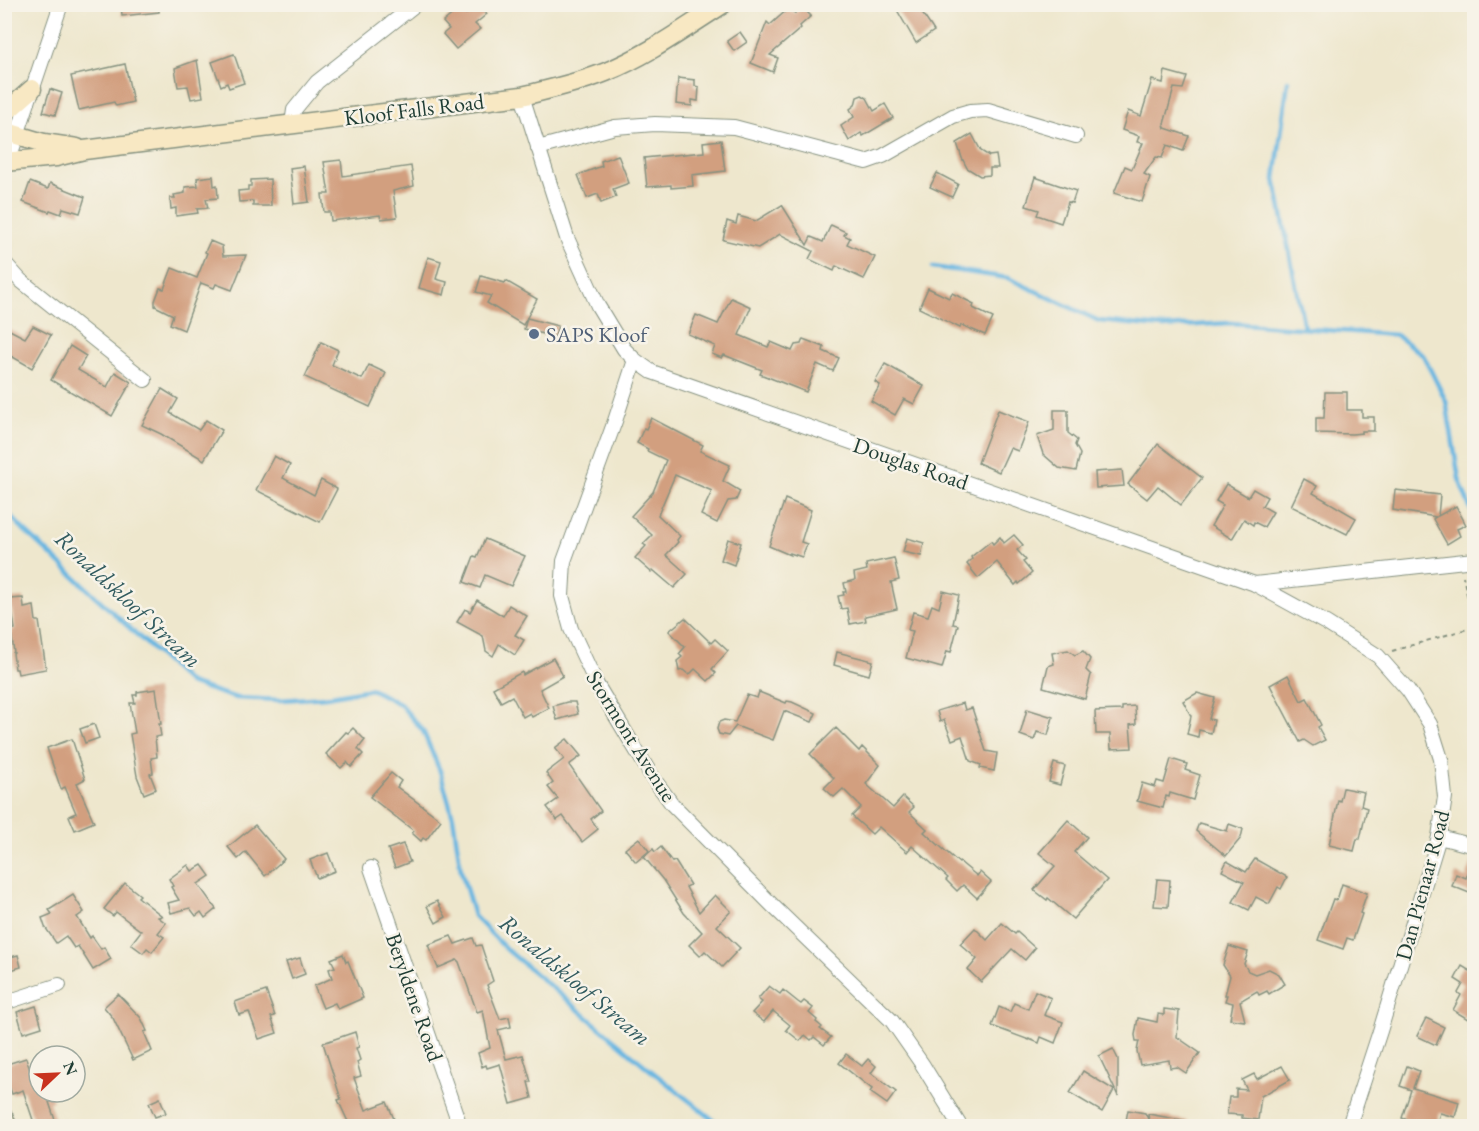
<svg xmlns="http://www.w3.org/2000/svg" width="1479" height="1131" viewBox="0 0 1479 1131" font-family="'EB Garamond',serif">
<rect width="100%" height="100%" fill="#f7f3e8"/>
<filter id="ink" filterUnits="userSpaceOnUse"><feTurbulence type="fractalNoise" baseFrequency=".0167" numOctaves="2"/><feDisplacementMap in="SourceGraphic" scale="12" xChannelSelector="R" yChannelSelector="G"/><feConvolveMatrix kernelMatrix="1 2 1 2 8 2 1 2 1" color-interpolation-filters="sRGB"/></filter>
<filter id="wash" filterUnits="userSpaceOnUse"><feTurbulence type="fractalNoise" baseFrequency=".008" numOctaves="4" result="noise"/><feDisplacementMap in="SourceGraphic" scale="24" xChannelSelector="R" yChannelSelector="G"/><feGaussianBlur stdDeviation="1.35" result="paint"/><feColorMatrix in="noise" values="0 0 0 0 0 0 0 0 0 0 0 0 0 0 0 0 0 1.4 0 .05"/><feComposite in="paint" operator="in"/></filter>
<g filter="url(#wash)">
<rect width="100%" height="100%" fill="#eee7cd"/>
<g fill="none" stroke-linecap="round" stroke-linejoin="round">
<g stroke="#67b6e1" stroke-width="4.5">
<path d="M1288 81 1275 179 1304 327"/>
<path d="M933 267 1008 278 1099 321 1163 327 1230 323 1396 335 1423 355 1446 401 1459 479 1471 510 1474 513"/>
<path d="M4 509 24 530 189 683 236 698 280 700 326 697 371 689 400 704 423 731 440 771 453 817 461 871 474 916 506 949 649 1069 721 1126"/>
</g>
</g>
<g id="blocks">
<g fill="#d29f7f">
<path d="M121 4H159V12L122 16Z"/>
<path d="M904 4H916L934 31 916 43 897 10Z"/>
<path d="M478 5 487 14 475 24 480 29 456 49 443 34 449 29 443 22 461 7 466 14Z"/>
<path d="M802 7 811 16 800 26 801 28 770 55 778 58 773 72 751 63 767 22 770 25 788 9 795 13Z"/>
<path d="M740 32 747 42 734 51 727 41Z"/>
<path d="M234 54 244 83 229 88 227 83 221 86 212 62Z"/>
<path d="M197 60 203 97 191 99 188 86 178 87 175 68Z"/>
<path d="M125 64 133 102 116 106 114 102 79 110 71 76Z"/>
<path d="M1165 71 1187 77 1183 89 1174 88 1164 124 1165 128 1189 136 1183 151 1167 145 1162 158 1156 157 1144 174 1150 177 1142 202 1114 193 1125 166 1132 169 1143 143 1137 142 1139 136 1122 130 1128 111 1141 116 1152 80 1163 83Z"/>
<path d="M678 78 695 80V86L699 87 698 101 692 100V106L676 104Z"/>
<path d="M50 89 62 93 55 115 43 112Z"/>
<path d="M862 95 867 98 874 111 885 104 893 118 863 136 861 133 849 141 841 126 854 117 850 109 855 105 857 97Z"/>
<path d="M972 134 981 151 989 156 996 155 998 168H990V175L980 176 967 168 962 158 957 143Z"/>
<path d="M721 140 725 171 692 175 693 186 671 188V185L647 187 644 158 704 152 703 142Z"/>
<path d="M618 155 629 183 613 189 616 197 601 203 598 194 587 198 578 175 602 166 601 161Z"/>
<path d="M341 160 343 176 411 166 414 186 393 191 397 217 381 219 380 215 331 221 330 212H324L322 194H329L324 162Z"/>
<path d="M304 166 309 202 294 204 290 168Z"/>
<path d="M937 173 958 184 952 197 930 187Z"/>
<path d="M213 176 214 186 217 185 218 198 206 199 208 208 197 209 198 213 176 216V208L171 209 170 198H175L174 195 185 193V187L198 186 197 178Z"/>
<path d="M1035 177 1076 191 1072 203 1068 202 1061 223 1037 215 1039 210 1026 206Z"/>
<path d="M270 179 271 206H253V201L239 202 238 191 248 190V186H251V180Z"/>
<path d="M30 182 48 189 50 183 85 197 80 213 63 208 61 214 50 210 49 212 23 202Z"/>
<path d="M782 205 807 245 811 237 823 242 831 225 846 232 844 235 850 238 847 244 875 257 864 279 836 266 834 271 809 259 813 251 780 234 758 248 723 240 727 221 736 224 738 216 756 221Z"/>
<path d="M210 241 222 246 223 256 246 255 232 290 216 284 214 288 201 283 184 330 170 324 173 315 155 306V301L160 288 164 289 172 268 197 278 207 253 205 252Z"/>
<path d="M428 257 441 261 436 279 447 282 444 295 419 288Z"/>
<path d="M481 276 505 283 506 281 537 299 523 325 487 303 491 296 476 292Z"/>
<path d="M928 288 949 298 952 293 974 304 973 308 993 318 985 335 961 325 960 328 919 308Z"/>
<path d="M731 298 751 307 739 335 768 347 771 342 792 351 795 345 801 344 803 339 824 347 823 351 839 358 833 371 817 364 806 392 760 374 762 370 724 355 722 358 712 354 715 346 688 334 696 315 718 324Z"/>
<path d="M527 318 558 326 555 337 524 329Z"/>
<path d="M33 326 51 335 32 368 4 352V327L25 338Z"/>
<path d="M321 342 338 350 332 365 362 379 369 365 386 373 370 407 305 377Z"/>
<path d="M70 346 86 356 78 370 107 387 115 372 131 382 112 416 51 380Z"/>
<path d="M885 364 924 386 914 404 904 399 895 415 871 401 880 385 875 382Z"/>
<path d="M162 389 178 399 170 413 199 430 206 420 222 430 204 460 161 434 142 425Z"/>
<path d="M1325 392H1347V410H1362V417H1374V431H1362V433L1352 434 1316 433V418H1324Z"/>
<path d="M998 410 1029 422 1018 451 1010 448 999 472 978 463Z"/>
<path d="M1054 410H1068V433L1077 440 1075 445 1080 454 1076 471 1059 468 1043 454 1037 436 1054 430Z"/>
<path d="M651 418 703 445 700 451 730 465 723 481 740 491 736 500 728 501 717 523 701 515 712 491 675 475 658 515 680 536 677 540 678 542 666 555 687 574 674 588 653 570 651 572 635 558 646 546 643 544 652 535 631 516 653 492 666 460 647 451 648 449 637 443 644 428 646 429Z"/>
<path d="M1158 444 1202 478 1181 505 1158 486 1147 499 1128 484Z"/>
<path d="M274 456 290 465 283 478 314 495 321 480 337 489 320 522 256 490Z"/>
<path d="M1122 470 1124 486 1096 488 1095 472Z"/>
<path d="M1304 479 1317 486 1313 493 1356 518 1347 534 1291 506Z"/>
<path d="M1226 484 1248 497 1253 489 1267 497 1262 506 1273 512 1264 527 1254 522 1253 525 1244 519 1232 539 1211 526 1223 505 1216 501Z"/>
<path d="M1395 490 1440 495 1438 516 1456 506 1466 525 1457 529 1460 536 1447 544 1433 519 1436 517 1393 510Z"/>
<path d="M785 499 811 510 801 542 807 544 802 557 790 553V555L769 546Z"/>
<path d="M1014 535 1023 545 1017 550 1026 560 1023 562 1032 573 1019 584 1018 582 1015 585 997 562 978 578 967 564 972 559 971 557 991 541 993 544 1000 537 1004 543Z"/>
<path d="M907 538 924 543 921 556 903 552Z"/>
<path d="M485 539 525 556 511 586 485 575 480 588 464 582 474 556 477 557Z"/>
<path d="M728 539 741 543 734 565 721 560Z"/>
<path d="M894 558 899 580 891 582 897 609 865 616 866 621 850 624 847 608 841 609 838 596 844 595 843 592H846L844 583 855 580 854 573 867 570 866 564Z"/>
<path d="M943 591 959 595 953 624 958 625 951 652 947 651 942 668 906 658 913 631 908 630 913 612 928 616 932 605 939 608Z"/>
<path d="M23 598 24 608 34 606 36 621H39L46 669 18 674 17 669H15L13 653H14L11 630 15 629 10 599Z"/>
<path d="M477 600 503 616 509 605 527 616 515 635 524 640 515 655 499 644 493 656 486 651 483 636 457 622 465 609 470 612Z"/>
<path d="M685 618 711 643 715 639 728 651 712 669 716 673 708 681 695 669 689 675 683 670 679 671 677 661 682 657 679 654 685 647 669 631Z"/>
<path d="M1068 650 1075 655 1083 651 1090 659 1086 670 1091 675 1085 699 1043 687 1048 666 1054 664 1052 653Z"/>
<path d="M837 652 873 661 869 675 834 665Z"/>
<path d="M553 658 563 676 540 689 549 708 532 717 530 713 523 717 512 696 501 702 493 688 522 672 523 675Z"/>
<path d="M1288 675 1301 701 1307 698 1321 725 1318 727 1325 740 1313 746 1304 740 1300 742 1270 685Z"/>
<path d="M156 689 161 724H159L161 736 155 737 157 757 151 758 153 773 150 774 156 789 144 794 137 776 130 734 135 733 130 703H135L133 695H137V692Z"/>
<path d="M759 692 786 703 787 701 792 702 816 713 812 722 784 711 773 740 736 726 728 736 719 734 717 729 719 722 724 720 735 722 747 695 757 698Z"/>
<path d="M1197 693 1215 698 1209 719 1214 720 1211 733 1199 730 1198 737 1187 734 1191 716 1183 701Z"/>
<path d="M567 702H575L578 714 557 720 553 706Z"/>
<path d="M963 703 965 710 972 708 986 751 997 753 994 771 980 768 981 765 970 761 962 736 952 740 944 720 940 722 937 711Z"/>
<path d="M1135 706 1136 724 1130 725 1132 748 1111 749 1110 734H1096L1095 711 1122 710V707Z"/>
<path d="M1027 709 1053 717 1048 735 1037 732 1034 740 1020 735Z"/>
<path d="M94 724 99 738 85 743 80 729Z"/>
<path d="M353 728 365 740 358 749 363 754 351 767 347 762 341 768 326 754 346 732 348 733Z"/>
<path d="M836 728 859 751 862 747 880 765 866 784 893 808 903 797 914 807 909 812 927 829 924 832 959 863 960 862 977 876 980 872 991 882 977 898 963 885 957 891 946 880 948 878 912 846 907 852 879 827 872 834 852 816 861 807 843 789 834 797 824 788 834 778 810 754Z"/>
<path d="M72 739 85 779 77 783 94 822 75 830 69 816 76 813 65 787 61 789 47 748Z"/>
<path d="M567 739 581 756 569 765 601 811 591 819 598 829 582 842 563 816 557 820 547 807 558 799 548 787 553 783 546 773 564 759 555 748Z"/>
<path d="M1171 759 1187 764 1185 770 1200 775 1193 800 1170 793 1169 797 1166 796 1163 808 1137 801 1142 783 1155 787 1157 781 1164 783Z"/>
<path d="M1054 763 1065 766 1060 785 1049 782Z"/>
<path d="M391 773 401 781 397 787 441 820 426 840 423 838 421 841 412 833 414 831 370 797Z"/>
<path d="M1343 788 1364 792 1361 806 1367 808 1360 839H1357L1354 851 1329 845 1338 800 1340 801Z"/>
<path d="M1068 820 1087 837 1074 852 1107 880 1073 919 1048 898 1047 900 1034 890 1055 866 1039 853Z"/>
<path d="M1199 823 1227 831 1229 824 1243 829 1241 838 1226 856 1196 831Z"/>
<path d="M255 825 284 859 265 876 246 852 238 859 228 847Z"/>
<path d="M639 838 649 851 636 862 625 849Z"/>
<path d="M403 844 410 862 395 868 388 849Z"/>
<path d="M661 847 672 862 675 861 690 885 686 887 699 912 715 895 731 911 717 926 740 948 722 967 705 951 700 956 689 945 702 932 684 913 663 880 644 857 653 849 655 852Z"/>
<path d="M328 853 335 871 317 878 310 860Z"/>
<path d="M1474 857V895L1452 886 1456 874 1466 878Z"/>
<path d="M1255 859 1287 877 1281 889 1278 887 1269 904 1256 897 1249 910 1233 902 1244 882 1222 871 1227 861 1246 872Z"/>
<path d="M188 865 192 871 202 865 210 876 198 884 216 909 205 918 201 912 196 916 190 908 171 913 168 903 179 900 171 887 173 886 169 879Z"/>
<path d="M1157 879 1170 880 1168 907 1154 906Z"/>
<path d="M125 883 140 895 138 897 162 916 158 917 166 923 158 933 164 937 152 952 147 948 143 953 131 944 141 931 116 912 113 916 104 909Z"/>
<path d="M1342 884 1367 893 1360 913 1362 914 1353 940 1347 938 1343 949 1318 940 1333 899 1337 900Z"/>
<path d="M73 895 84 912 77 917 90 938 92 936 101 949 104 947 111 959 93 970 78 946 74 948 66 936 56 943 45 927 42 918 52 914 49 910Z"/>
<path d="M437 901 446 917 436 923 427 906Z"/>
<path d="M1002 923 1015 934 1017 932 1035 948 1025 960 1012 949 981 982 968 970 977 959 960 944 975 928 987 940Z"/>
<path d="M451 936 455 944 473 938 476 946 481 945 493 981 487 985 500 1019 509 1017 511 1027 498 1030 506 1059 523 1055 531 1082H528L532 1098 511 1104 500 1064 487 1068 486 1065 482 1067 478 1053 490 1048 483 1010 477 1012 459 962 457 960 438 968 428 945Z"/>
<path d="M1229 946 1248 952 1244 964 1248 971 1255 974 1269 969 1279 974 1285 984 1269 994 1267 991 1259 995 1257 991 1240 1001 1245 1021 1230 1019 1233 1003 1225 1001 1227 995H1225L1230 976 1223 965Z"/>
<path d="M343 954 346 962 348 961 363 998 338 1009 335 1003 323 1008 314 986 332 978 329 969 335 967 331 959Z"/>
<path d="M18 955 21 967 4 972V959Z"/>
<path d="M300 958 305 974 292 979 286 962Z"/>
<path d="M1474 962V1015L1471 1021 1453 1010 1461 995 1458 993 1463 984 1455 979 1462 966 1470 971Z"/>
<path d="M769 986 780 994 783 990 798 1002 801 1004 804 1001 813 1008 809 1013 817 1020 816 1022 822 1027 820 1029 831 1037 824 1045 814 1037 811 1040 805 1035 800 1041 786 1030 790 1025 773 1011 764 1022 752 1013 762 1002 758 999Z"/>
<path d="M266 991 275 1016 271 1017 277 1033 259 1039 249 1012 239 1015 235 1002Z"/>
<path d="M1035 991 1051 998 1044 1015 1063 1022 1055 1043 1041 1037 1039 1043 1029 1039V1040L992 1026 999 1007 1010 1012 1014 1003 1028 1009Z"/>
<path d="M118 994 141 1018 147 1031 144 1032 152 1051 133 1060 113 1018 104 1007Z"/>
<path d="M36 1006 42 1027 23 1033 17 1012Z"/>
<path d="M1164 1009 1179 1011 1177 1037 1200 1053 1186 1073 1177 1067 1170 1068 1169 1060 1140 1065 1137 1051 1139 1041H1136L1135 1035 1138 1018 1157 1022 1158 1014 1164 1015Z"/>
<path d="M1426 1018 1444 1027 1436 1045 1417 1036Z"/>
<path d="M355 1032 359 1047 356 1048 360 1060 357 1062 361 1076 354 1078 366 1110 387 1102 394 1119 385 1122 386 1126H350L338 1100 341 1099 323 1043Z"/>
<path d="M1113 1049 1118 1059V1096L1099 1056Z"/>
<path d="M846 1054 862 1066 868 1059 876 1066 871 1073 896 1092 887 1104 870 1092 872 1089 839 1063Z"/>
<path d="M26 1058 35 1085 39 1084V1092H49L53 1101 49 1102 57 1126H35L23 1090 12 1094 4 1072V1065Z"/>
<path d="M1282 1066 1290 1080 1261 1096 1258 1120 1242 1118V1115L1227 1114 1229 1097H1236V1089L1247 1090 1242 1080 1254 1074 1257 1079Z"/>
<path d="M1407 1066 1419 1071 1413 1088 1459 1102 1455 1117 1440 1113 1436 1126H1408L1410 1121 1402 1118 1411 1090 1400 1086Z"/>
<path d="M1083 1071 1114 1090 1102 1112 1070 1093Z"/>
<path d="M160 1098 166 1113 155 1117 149 1103Z"/>
<path d="M1128 1110 1145 1113 1149 1121 1148 1114 1188 1121 1187 1126H1125Z"/>
</g>
</g>
</g>
<g filter="url(#ink)">
<use href="#blocks" fill-opacity="0" stroke="#869280" stroke-width="1.5"/>
<g fill="none" stroke-linecap="round" stroke-linejoin="round">
<defs>
<g id="street">
<path d="M522 96 567 238 598 306 624 349 635 360 652 372 1255 584 1474 560"/>
<path d="M292 124 294 110 317 82 416 4"/>
<path d="M538 148 615 127 655 124 734 127 866 162 883 156 953 116 970 111 988 110 1076 136"/>
<path d="M8 162 61 4"/>
<path d="M4 262 20 280 145 380"/>
<path d="M635 360 615 421 564 561 562 596 571 629 597 685 653 778 672 804 774 907 892 1021 922 1064 960 1126"/>
<path d="M1255 584 1326 623 1378 656 1408 690 1430 724 1441 759 1445 797 1439 837 1380 1031 1349 1126"/>
<path d="M1439 837 1474 846"/>
<path d="M371 868 460 1126"/>
<path d="M4 1003 59 985"/>
</g>
<g id="secondary">
<path d="M4 114 32 89"/>
<path d="M4 131 44 143 77 148"/>
<path d="M4 162 56 157 84 150 522 96C550 89 579 83 606 72 648 55 685 28 723 4"/>
<path d="M4 1118 7 1126"/>
</g>
</defs>
<use href="#street" stroke="#869280" stroke-width="16"/>
<use href="#secondary" stroke="#869280" stroke-width="21"/>
<path stroke="#869280" stroke-width="2" stroke-dasharray="4.5 4.5" stroke-linecap="butt" d="M1392 651 1474 627 1463 576"/>
<use href="#street" stroke="#fff" stroke-width="14"/>
<use href="#secondary" stroke="#f8e8c3" stroke-width="18"/>
</g>
</g>
<circle fill="#5c6f8a" stroke="#f7f3e8" stroke-width="2" cx="534" cy="334" r="6"/>
<g text-anchor="middle" stroke-width="5" stroke-linejoin="round" paint-order="stroke">
<g font-size="22" fill="#1f3d34" stroke="#f7f3e8">
<text transform="translate(414 109) rotate(-7)" y="8">Kloof Falls Road</text>
<text transform="translate(911 463) rotate(19)" y="8">Douglas Road</text>
<text transform="translate(632 736) rotate(58)" y="8">Stormont Avenue</text>
<text transform="translate(1422 885) rotate(-75)" y="8">Dan Pienaar Road</text>
<text transform="translate(415 997) rotate(71)" y="8">Beryldene Road</text>
</g>
<g font-size="22" fill="#4e5e75" stroke="#f7f3e8" text-anchor="start">
<text x="546" y="342">SAPS Kloof</text>
</g>
<g font-size="24" font-style="italic" fill="#315b5f" stroke="#f7f3e8">
<text transform="translate(128 599) rotate(43)" y="8">Ronaldskloof Stream</text>
<text transform="translate(575 980) rotate(40)" y="8">Ronaldskloof Stream</text>
</g>
</g>
<rect width="1479" height="1131" fill="none" stroke="#f7f3e8" stroke-width="24"/>
<g transform="translate(57 1074) rotate(67)"><circle r="28" fill="#f7f3e8" stroke="#a1aaa0" stroke-width="1.5"/>
<path d="M0-4.5L10 22L0 15L-10 22Z" fill="#c8321e"/>
<text y="-9" font-size="16" font-weight="bold" text-anchor="middle" fill="#1f3d34">N</text>
</g>
</svg>
